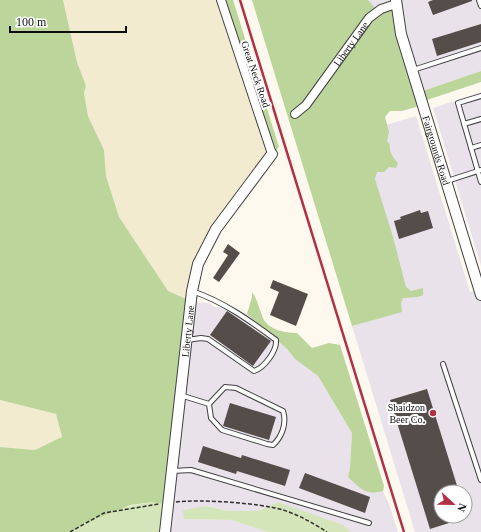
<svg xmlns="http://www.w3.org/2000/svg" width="481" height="532" viewBox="0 0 481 532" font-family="Georgia,serif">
<rect width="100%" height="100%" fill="#fef9ee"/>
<g fill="#e9e2eb" fill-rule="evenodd">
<path d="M368 0H481V71L420 92 377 11Z"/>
<path d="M481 92V266L433 108Z"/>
<path d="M416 116 470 292 479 289 481 294V532H415L352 326H355L359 133ZM441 492H465V516H441Z"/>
<path d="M192 302 209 303 215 307H226L247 314 287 349 295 359 318 376 352 433 350 468 376 493 383 491 389 504 398 532H351L278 502 258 511H228L206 506 184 519 232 520 267 532H165Z"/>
</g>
<g fill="#f2ebd0">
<path d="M63 0H221L276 151 275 163 265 164 214 233 188 300 168 292 119 217 106 176 104 150 88 116 84 93 86 86 77 62Z"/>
<path d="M0 400 56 414 62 438 35 450 0 447Z"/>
</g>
<g fill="#d5e5ba">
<path d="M152 502 168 505 165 532H71C95 516 123 506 152 502Z"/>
<path d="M278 502 343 525 351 532H267L232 520 184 519 183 510 206 506 228 511H258Z"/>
</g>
<g fill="#bbd59b">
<path d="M0 0H63L77 62 86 86 84 93 88 116 104 150 106 176 119 217 168 291 188 300 168 505 152 502 131 505 85 523 71 532H0V447L35 450 62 437 56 414 0 400Z"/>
<path d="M221 0H233L279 147 276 151 271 149Z"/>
<path d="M252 0H368L377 10 393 5 420 92 481 71V82L424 101 423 105 402 111H390L385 117 389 132 387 141 390 145C389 152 393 157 398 163L396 168 389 167 384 172H377L375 179 393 237 406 287 411 291 423 288V295L418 297 403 298 401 303 402 312 352 326Z"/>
<path d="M252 292C258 300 259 309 263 318 268 330 286 333 297 333L312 348 329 343 340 345 384 486 383 491C365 496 360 488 348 477L350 468 352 433 318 376 295 359 287 349 247 314 252 297Z"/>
</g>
<g fill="#554d4a">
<path d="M433 0H472V1L433 15 428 2Z"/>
<path d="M481 24V42L437 56 432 39Z"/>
<path d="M420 210 421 213 428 211 433 228 399 239 394 221 401 219 400 217Z"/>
<path d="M228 244 240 253 219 282 213 278 228 255 223 252Z"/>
<path d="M273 280 308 294 296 326 270 315 279 292 270 288Z"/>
<path d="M227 311 271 341 253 366 210 335Z"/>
<path d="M427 389 459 492H441V516L468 517 430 529 390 400Z"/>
<path d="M230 403 276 417 269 440 223 426Z"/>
<path d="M203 446 241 458 242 455 290 470 285 486 237 471 236 474 198 462Z"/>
<path d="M305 473 370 497 365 513 299 488Z"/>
</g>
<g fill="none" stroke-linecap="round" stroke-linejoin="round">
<defs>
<g id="service">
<path d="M479 0 481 6"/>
<path d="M413 70 481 48"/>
<path d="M481 96 458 103 481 182"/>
<path d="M464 124 481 119"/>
<path d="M471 148 481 145"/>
<path d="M447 181 481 170"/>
<path d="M187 340 201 338 208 339 254 371C264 368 277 351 276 340 249 320 224 302 192 291"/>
<path d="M443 364 481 480"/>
<path d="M180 395 209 404 225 387 236 388 283 411C287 423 282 437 273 445L267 444 222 430 211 418 209 404"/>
<path d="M172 471 191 470 369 523"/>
</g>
<g id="minor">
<path d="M221 0 272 154"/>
<path id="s1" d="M295 114 306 105 369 18 381 9 396 4"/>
</g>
<g id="tertiary">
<path id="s2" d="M396 0 401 34 481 295"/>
<path id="s3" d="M165 532 192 291 198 264 216 229 272 154"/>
</g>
</defs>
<use href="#service" stroke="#404040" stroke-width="6"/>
<use href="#minor" stroke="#404040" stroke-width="10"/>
<use href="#tertiary" stroke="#404040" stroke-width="12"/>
<g stroke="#2f2f2f" stroke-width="1.5" stroke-dasharray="4 2" stroke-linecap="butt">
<path d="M176 502C199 499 261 503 283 510 299 515 313 523 327 532"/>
<path d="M70 532 104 513 159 504"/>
</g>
<use href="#service" stroke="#fff" stroke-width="4"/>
<use href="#minor" stroke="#fff" stroke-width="8"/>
<use href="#tertiary" stroke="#fff" stroke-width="10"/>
<path stroke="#b13045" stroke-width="2.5" d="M240 0 404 532"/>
</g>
<circle fill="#b13045" stroke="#fff" stroke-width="1.5" cx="433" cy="413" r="4"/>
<g text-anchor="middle" stroke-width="4" stroke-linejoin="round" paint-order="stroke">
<g font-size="10" fill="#0d0d0d" stroke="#fff">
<text dy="4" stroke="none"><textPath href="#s1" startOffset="90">Liberty Lane</textPath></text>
<text transform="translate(256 74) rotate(71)" y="4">Great Neck Road</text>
<text dy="4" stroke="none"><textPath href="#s2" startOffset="156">Fairgrounds Road</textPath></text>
<text dy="4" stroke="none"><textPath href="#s3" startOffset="202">Liberty Lane</textPath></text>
</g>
<g font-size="10" fill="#0d0d0d" stroke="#fff" text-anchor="end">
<text x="425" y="411">Shaidzon<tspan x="425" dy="12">Beer Co.</tspan></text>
</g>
</g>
<g transform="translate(453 504) rotate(112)"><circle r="19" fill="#ffffff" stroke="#9e9e9e"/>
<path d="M0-3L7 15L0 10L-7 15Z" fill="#b13045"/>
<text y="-6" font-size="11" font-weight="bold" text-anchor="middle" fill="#0d0d0d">N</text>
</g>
<path d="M10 26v6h116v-6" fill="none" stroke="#0d0d0d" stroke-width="2"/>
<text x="16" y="26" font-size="12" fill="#0d0d0d" stroke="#ffffff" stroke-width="3" paint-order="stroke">100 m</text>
</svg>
